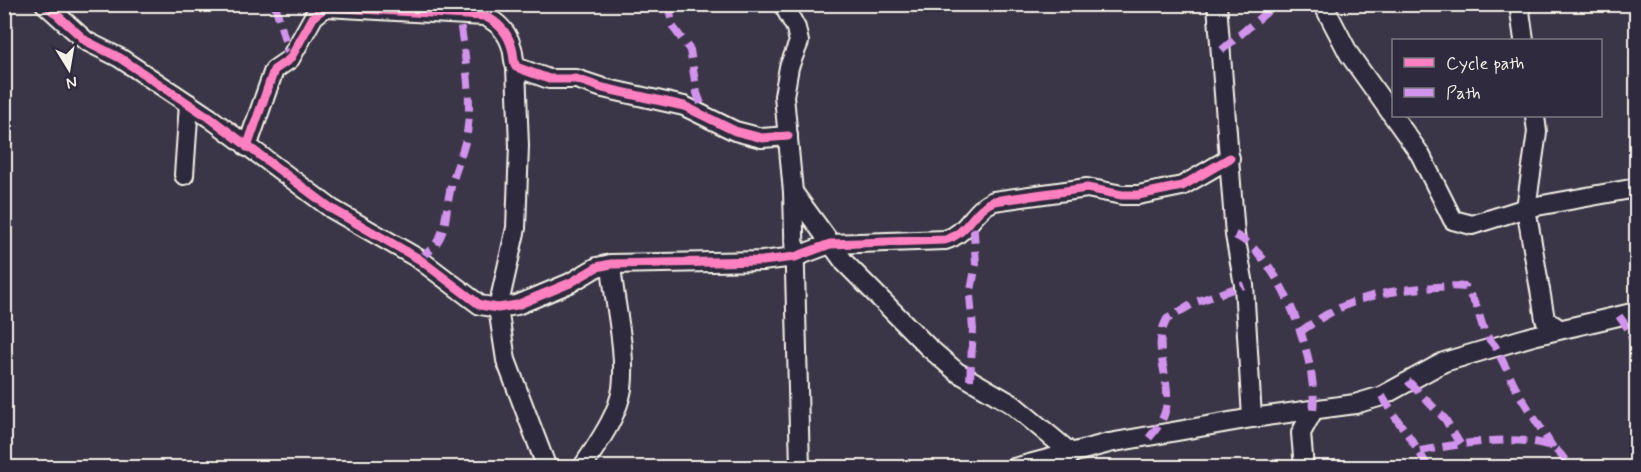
<svg xmlns="http://www.w3.org/2000/svg" width="1641" height="472" viewBox="0 0 1641 472" font-family="Mynerve,sans-serif">
<rect width="100%" height="100%" fill="#3b3647"/>
<filter id="ink" filterUnits="userSpaceOnUse"><feTurbulence type="fractalNoise" baseFrequency=".0167" numOctaves="2"/><feDisplacementMap in="SourceGraphic" scale="12" xChannelSelector="R" yChannelSelector="G"/><feConvolveMatrix kernelMatrix="1 2 1 2 8 2 1 2 1" color-interpolation-filters="sRGB"/></filter>
<g filter="url(#ink)">
<g fill="none" stroke-linecap="round" stroke-linejoin="round">
<defs>
<g id="minor">
<path d="M45 4 86 41 120 58 210 118 332 209 419 259 480 305 498 308 517 305 570 283 597 267 611 264 762 261 795 257 830 244 945 240C968 234 973 209 994 201L1087 188 1122 195H1138L1182 186 1230 158"/>
<path d="M783 4 796 28 799 42 789 67 784 96 793 192 800 468"/>
<path d="M1217 4 1235 235 1244 285 1252 418"/>
<path d="M1323 4 1349 54 1420 154 1453 220 1472 225 1526 208 1636 188"/>
<path d="M1519 4 1524 40"/>
<path d="M516 67 519 146 516 228 498 308 506 360 547 468"/>
<path d="M1535 116 1537 132 1526 208 1545 319 1559 329"/>
<path d="M247 147 274 70 290 59 314 16 326 7 484 16C498 22 508 33 512 48 514 55 513 61 516 67L549 79H576L603 88 684 106 735 131 762 138 788 136"/>
<path d="M184 175 189 104"/>
<path d="M793 192 845 263 928 347 957 372 1012 404 1071 453 1067 460"/>
<path d="M582 468C597 444 617 418 622 389 627 349 614 304 611 264"/>
<path d="M1014 468 1109 443 1252 418 1355 404 1382 396 1444 362 1533 336 1636 312"/>
<path d="M1304 468 1301 433 1313 411"/>
</g>
</defs>
<use href="#minor" stroke="#f4f1e8" stroke-width="22"/>
<use href="#minor" stroke="#2f2a3d" stroke-width="18"/>
<g stroke="#d193ec" stroke-width="8" stroke-dasharray="15 8" stroke-linecap="butt">
<path d="M275 4 290 59"/>
<path d="M668 4 673 27 690 50 697 93 705 115"/>
<path d="M1222 50 1276 4"/>
<path d="M1235 235C1281 256 1319 363 1313 411"/>
<path d="M419 259C449 239 443 223 450 191 454 173 462 156 466 138 474 102 464 51 459 14"/>
<path d="M1619 316 1630 331 1636 355"/>
<path d="M1300 332C1341 302 1373 292 1424 288 1438 287 1452 285 1465 287L1476 305 1485 334 1495 346 1519 394 1553 448"/>
<path d="M970 380 973 329 970 296 976 264 973 218"/>
<path d="M1408 381 1445 419 1460 444"/>
<path d="M1382 396C1396 421 1415 441 1428 468"/>
<path d="M1149 438C1155 431 1161 423 1164 415 1176 383 1149 350 1167 319L1196 302 1244 285"/>
<path d="M1420 451C1453 445 1514 434 1547 445 1558 448 1564 459 1570 468"/>
</g>
<defs>
<g id="cycleway">
<path d="M45 4 86 41 120 58 210 118 332 209 419 259 480 305 498 308 517 305 570 283 597 267 611 264 762 261 795 257 830 244 945 240C968 234 973 209 994 201L1087 188 1122 195H1138L1182 186 1230 158"/>
<path d="M247 147 274 70 290 59 314 16 326 7 484 16C498 22 508 33 512 48 514 55 513 61 516 67L549 79H576L603 88 684 106 735 131 762 138 788 136"/>
</g>
</defs>
<use href="#cycleway" stroke="#2f2a3d" stroke-width="13"/>
<use href="#cycleway" stroke="#ff80c0" stroke-width="9"/>
</g>
</g>
<rect width="1641" height="472" fill="none" stroke="#2f2a3d" stroke-width="24"/>
<rect x="12" y="12" width="1617" height="448" fill="none" stroke="#f4f1e8" stroke-width="2" filter="url(#ink)"/>
<rect x="1392" y="39" width="210" height="78" fill="#2f2a3d" stroke="#7e7a81" stroke-width="1.5"/>
<rect x="1404" y="58" width="30" height="9" fill="#ff80c0" stroke="#7e7a81" stroke-width="1.5"/>
<text x="1446" y="69" font-size="18" fill="#f4f1e8">Cycle path</text>
<rect x="1404" y="88" width="30" height="9" fill="#d193ec" stroke="#7e7a81" stroke-width="1.5"/>
<text x="1446" y="99" font-size="18" fill="#f4f1e8">Path</text>
<g transform="translate(69 69) rotate(169)" stroke="#2f2a3d" stroke-width="4.5" paint-order="stroke">
<path d="M0-4.5L10 22L0 15L-10 22Z" fill="#f4f1e8"/>
<text y="-9" font-size="16" font-weight="bold" text-anchor="middle" fill="#f4f1e8">N</text>
</g>
</svg>
